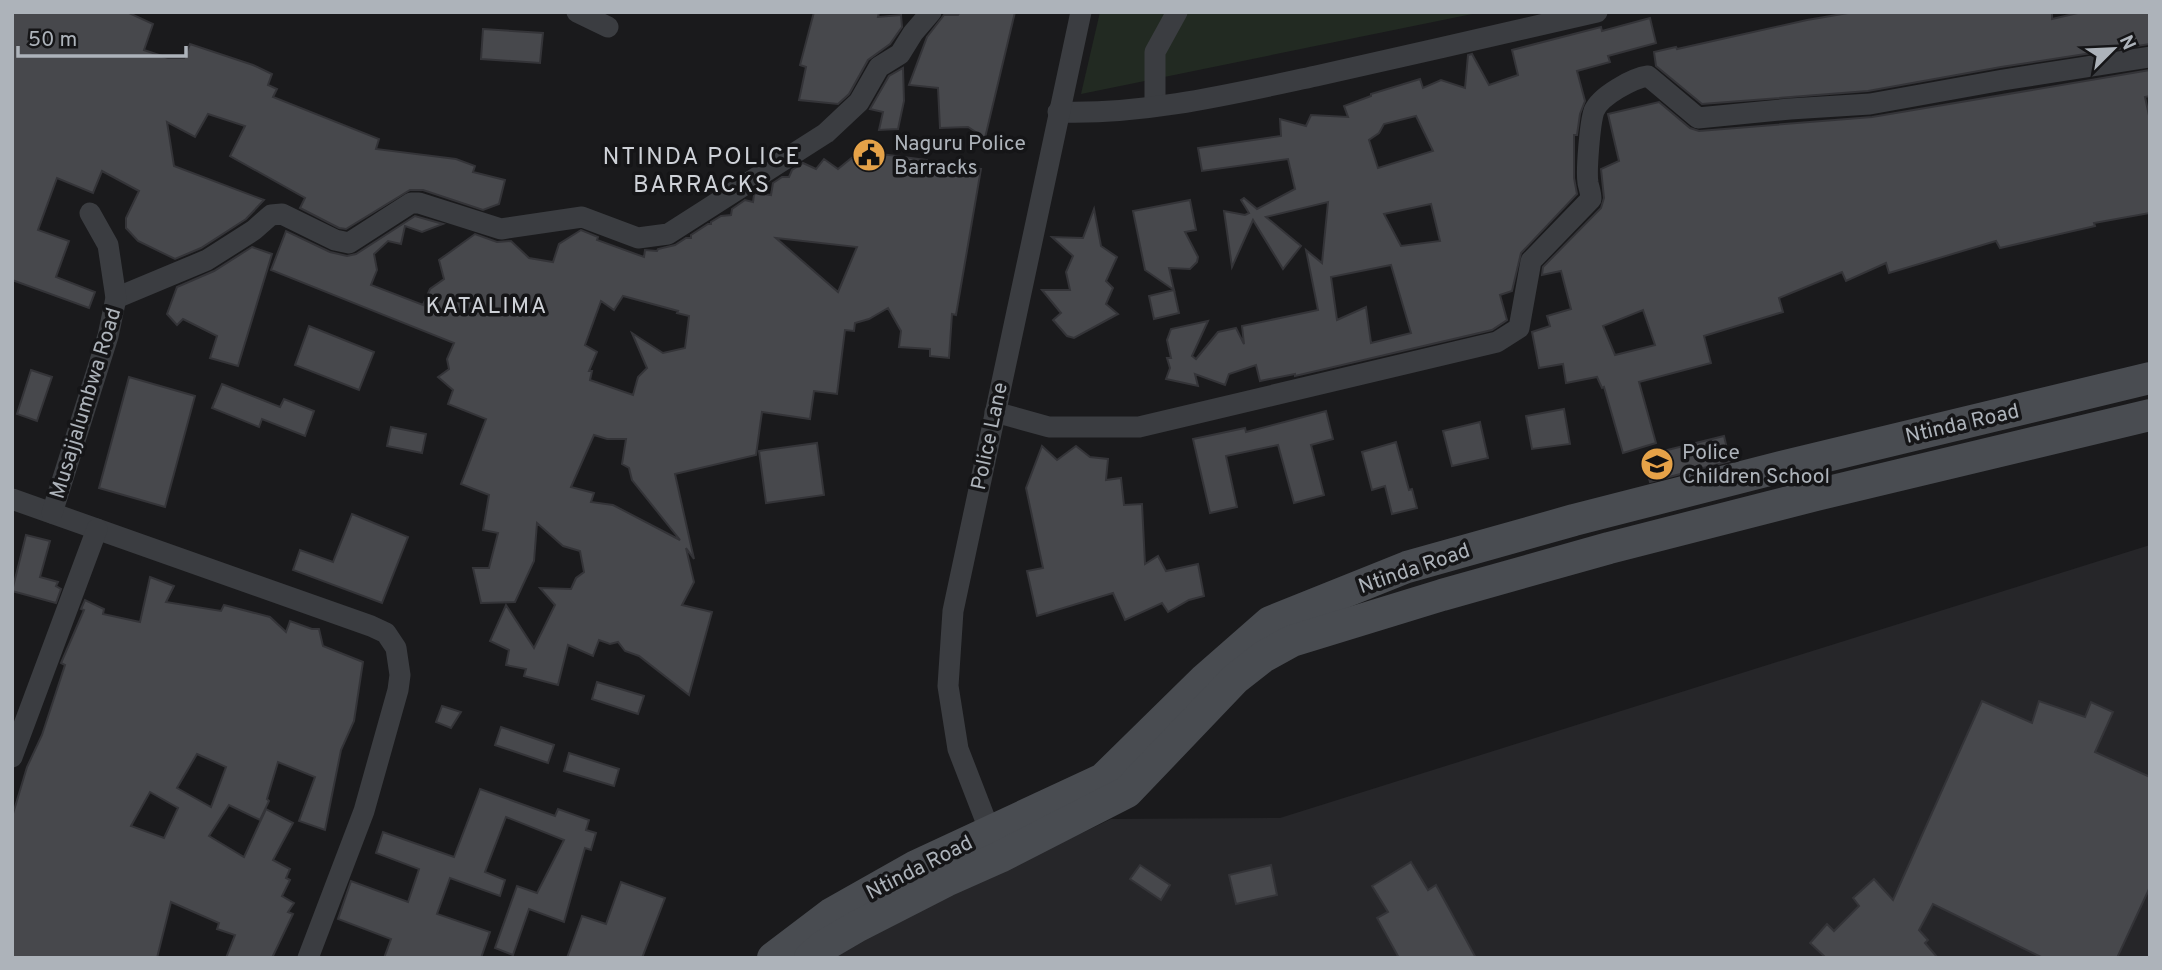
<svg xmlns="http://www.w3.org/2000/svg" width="2162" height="970" viewBox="0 0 2162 970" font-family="Overpass,sans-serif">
<rect width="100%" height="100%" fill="#1a1a1c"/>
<path fill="#262629" d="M2150 545V958H822L874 924 1020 863 1111 819 1280 818Z"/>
<path fill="#222a22" d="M1100 12H1482L1081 94Z"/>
<g fill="#47484c" stroke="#343438" stroke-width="2" fill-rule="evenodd">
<path d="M12 12H127L153 24 144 50 168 58H184L190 44 253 65 272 74 268 85 277 89 273 97 379 139 376 149 456 159 475 166 473 172 505 180 499 204 483 210 423 190H410L346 229 339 228 300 208 305 198 230 156 245 126 208 114 195 137 167 122 174 166 264 200 246 219 201 248 175 259 138 241 126 228V218L139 191 102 171 93 193 57 178 38 230 69 241 56 277 95 292 89 308 12 280Z"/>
<path d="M814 12H879L878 17 901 15 902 27 890 44 868 60 849 94 838 104 799 100 806 67 800 65Z"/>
<path d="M960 12H1015L985 138 968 127 940 128 938 88 909 85 927 37 944 15H958Z"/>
<path d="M1854 12H2052V19L2082 12H2150V44L2001 67 1868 91 1702 104 1656 66 1654 52 1676 47 1677 49 1807 20Z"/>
<path d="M1650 18 1656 43 1608 56 1610 62 1577 71 1585 101 1580 114 1577 135H1574V178L1577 194 1521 253 1512 291 1500 295 1507 320 1492 330 1295 376V374L1260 381 1256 365 1229 374 1225 385 1195 374 1198 386 1166 379 1170 368 1167 358H1171L1167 340 1171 329 1208 321 1192 356 1196 359 1218 332 1236 328 1244 344 1242 326 1318 310 1306 250 1322 263 1328 202 1266 217 1301 246 1283 269 1253 220 1232 267 1224 211 1245 215 1249 213 1241 200 1244 198 1257 209 1295 189 1288 159 1202 171 1198 148 1281 136 1280 119 1306 126 1311 115 1348 117 1344 106 1371 96V94L1420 79 1423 88 1441 80 1465 88 1468 55 1472 54 1489 85 1518 75 1512 50 1601 27 1602 31ZM1416 116 1433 151 1378 168 1369 140 1379 133 1384 124ZM1431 204 1440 241 1401 246 1384 214ZM1391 265 1411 333 1371 343 1366 307 1337 320 1331 277Z"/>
<path d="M483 29 543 33 540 63 481 59Z"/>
<path d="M903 68 904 101 898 129 879 130 883 112 870 109 889 76Z"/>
<path d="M2150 70V96L2145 97 2150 120V213L2094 223 2095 226 2000 248 1996 241 1889 273 1886 263 1846 281 1842 272 1779 298 1783 312 1704 336 1711 363 1639 382 1656 443 1623 453 1604 387 1602 388 1597 377 1566 383 1563 364 1539 368 1532 332 1550 326 1547 316 1571 309 1561 271 1542 275 1543 267 1601 208 1604 198 1601 169 1619 161 1608 114 1659 102 1690 128 1699 131 1872 117ZM1643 310 1655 345 1615 355 1603 326Z"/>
<path d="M860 151 871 163 874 153 927 160 926 165 981 169 956 315 952 314 949 358 930 356V349L899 347 901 331 888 308 869 319 855 323 854 331 845 330 837 394 814 391 810 419 762 412 756 455 675 474 694 559 686 548 694 582 682 605 712 612 689 695 639 656 625 651 618 642 610 644 599 640 593 656 568 645 558 685 524 676 526 669 506 665 509 650 490 641 506 605 534 648 555 605 540 588 571 589 576 578 584 572 580 551 563 546 537 523 534 561 515 602 481 603 473 568H489L498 533 483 530 489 495 461 484 486 419 448 404 453 390 438 377 449 369 447 359 454 343 271 270 286 231 330 252 347 256 356 254 415 216 443 224 422 232 405 226 401 244 388 241 374 254 377 270 371 285 423 305 430 289 444 279 439 260 475 234 497 242 511 241 529 258 553 262 559 244 581 230 598 237 597 240 644 257 645 250 657 251 658 249 675 245 686 238H691V235L708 224H711V222L721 216 731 215 732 209 745 200 753 202 754 195 757 193 771 195 773 183 782 177H789L792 170 803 163 816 169 824 159 838 169ZM776 238 857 247 838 292ZM623 296 678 311 677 313 689 316 685 348 663 353 632 333 647 368 638 377 633 395 590 380 592 371H589L597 352 585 345 601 301 614 310ZM594 435 607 439H626L622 464 629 468 632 480 680 540 613 505 591 502 594 493 571 487Z"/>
<path d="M1190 200 1196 230 1185 232 1198 257 1197 262 1190 269 1169 268 1174 290 1145 270 1133 211Z"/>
<path d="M1094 209 1101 246 1117 257 1106 281 1113 288 1106 304 1118 314 1074 338 1067 336 1053 320 1061 313 1042 290H1070L1066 272 1073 256 1052 237 1083 238Z"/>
<path d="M252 247 272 254 238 366 210 358 217 336 183 319 177 325 167 314 177 287 214 271Z"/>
<path d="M1174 290 1179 313 1154 319 1149 296Z"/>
<path d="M309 326 374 352 359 390 295 365Z"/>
<path d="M31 370 52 377 37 421 17 414Z"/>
<path d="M129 377 195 396 165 507 99 488Z"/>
<path d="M222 384 280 407 284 399 314 411 305 436 262 419 259 427 212 408Z"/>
<path d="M1564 409 1570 444 1532 449 1526 416Z"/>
<path d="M1326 411 1333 439 1311 445 1324 495 1294 503 1278 445 1226 456 1237 507 1210 513 1193 439 1245 428 1246 432Z"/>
<path d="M1480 422 1488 458 1452 466 1443 431Z"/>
<path d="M391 427 426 434 422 453 387 446Z"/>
<path d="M1724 436 1730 461 1650 482 1643 456Z"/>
<path d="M1396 442 1409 490 1412 489 1417 508 1392 514 1385 486 1372 490 1362 452Z"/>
<path d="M817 443 824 495 766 503 759 451Z"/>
<path d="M1042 446 1057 460 1076 446 1090 457 1108 459 1106 480 1121 478 1124 505 1142 504 1145 564 1158 556 1166 571 1198 564 1204 596 1189 600 1168 612 1162 603 1125 620 1113 593 1037 616 1027 571 1043 568 1026 488Z"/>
<path d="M352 514 408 537 382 603 293 570 300 550 333 562Z"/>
<path d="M26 535 50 541 40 577 58 582 56 586 61 589 56 603 12 591Z"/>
<path d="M150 577 174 586 166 602 221 611 224 605 270 617 286 632 290 621 312 629H319L323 646 363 662 354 721 341 750 325 830 299 821 315 777 278 762 267 799 269 801 260 820 229 805 209 836 244 857 266 809 293 823 273 860 290 869 286 878 290 880 282 896 294 903 288 912 293 914 272 958H226L235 935 217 929 219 923 171 902 157 958H12V817L27 767 42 735 65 665 61 663 84 610 81 609 85 600 104 609 103 614 140 622ZM197 754 226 767 211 807 177 788ZM150 792 178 808 164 838 131 826Z"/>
<path d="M597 682 644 696 638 714 592 699Z"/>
<path d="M1982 701 2032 723 2039 701 2085 717 2091 702 2113 712 2095 752 2150 777V887L2117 958H2043L1933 904 1919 930 1928 940 1925 943 1938 958H1826L1810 943 1827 924 1834 931 1859 906 1853 898 1874 879 1893 900Z"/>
<path d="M442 706 461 712 451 728 436 722Z"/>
<path d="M501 727 554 745 548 763 495 745Z"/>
<path d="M569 753 619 769 614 786 564 771Z"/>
<path d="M480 789 555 816 558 809 589 820 586 830 596 833 591 850 585 848 564 922 529 909 513 955 495 948 517 886 537 893 564 840 506 817 485 872 505 880 500 896 450 878 437 914 490 932 481 958H384L391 939 338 919 351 881 408 902 419 869 376 853 383 832 454 857Z"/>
<path d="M1411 862 1428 890 1436 885 1476 958H1399L1377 918 1388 912 1372 886Z"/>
<path d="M1140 865 1170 885 1161 900 1130 879Z"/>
<path d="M1271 865 1277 895 1236 904 1229 875Z"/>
<path d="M621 882 665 898 642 958H567L582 916 606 924Z"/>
</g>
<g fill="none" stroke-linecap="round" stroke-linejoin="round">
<g stroke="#3b3d41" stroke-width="21">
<path d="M577 12 608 27"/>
<path d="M1155 106V52L1177 12"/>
<path d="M1058 112C1144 115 1232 94 1316 76 1410 55 1503 34 1597 12"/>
<path d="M116 298 207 260 254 230 271 215 282 214 335 240 349 243 411 203H419L501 229 582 217 638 238 668 234 826 133 859 102 879 67 900 54 913 33 931 12"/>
<path d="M995 412 1049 427H1139L1497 342 1519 328 1531 261 1591 199C1591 193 1589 188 1588 183 1586 171 1590 123 1594 111 1600 96 1633 78 1648 76L1698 118 1790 109 1870 104 2003 80 2150 57"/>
<path d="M12 499 371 626 386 633 396 648 400 675 398 690 364 811 308 958"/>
<path d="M52 513 108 336 116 298 108 245 90 213"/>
<path d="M12 757 97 529"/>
<path d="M994 842 958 749 948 686 953 611 1081 12"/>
</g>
<g stroke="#494c51" stroke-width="32">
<path d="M773 958 831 914 916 866 1103 779 1205 679 1270 622 1407 567 1574 520 1781 467 2150 378"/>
<path d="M810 958 822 947 858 926 946 881 1000 857 1127 792 1235 679 1263 657 1292 641 1442 595 1609 548 1816 495 2150 415"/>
</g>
</g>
<defs>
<symbol id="civic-disc" viewBox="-11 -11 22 22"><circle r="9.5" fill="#e5a248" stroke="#151517"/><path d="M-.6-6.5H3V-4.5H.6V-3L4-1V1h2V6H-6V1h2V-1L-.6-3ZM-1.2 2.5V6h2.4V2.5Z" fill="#111"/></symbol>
<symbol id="school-disc" viewBox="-11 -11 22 22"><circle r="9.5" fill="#e5a248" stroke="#151517"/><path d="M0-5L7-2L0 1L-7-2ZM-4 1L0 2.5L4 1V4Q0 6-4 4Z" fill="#111"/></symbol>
</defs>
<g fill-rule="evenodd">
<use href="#civic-disc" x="850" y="136" width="38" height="38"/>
<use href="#school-disc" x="1638" y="445" width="38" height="38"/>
</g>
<g text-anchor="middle" stroke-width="7" stroke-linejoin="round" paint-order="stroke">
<g font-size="21" fill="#adb3ba" stroke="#151517" text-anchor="start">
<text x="894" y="150">Naguru Police<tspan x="894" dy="24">Barracks</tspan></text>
<text x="1682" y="459">Police<tspan x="1682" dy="24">Children School</tspan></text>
</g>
<g font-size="21" fill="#adb3ba" stroke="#151517">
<text transform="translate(85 403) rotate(-73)" y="7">Musajjalumbwa Road</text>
<text transform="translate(1962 423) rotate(-13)" y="7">Ntinda Road</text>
<text transform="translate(989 436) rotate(-78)" y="7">Police Lane</text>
<text transform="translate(1414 568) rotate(-19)" y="7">Ntinda Road</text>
<text transform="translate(919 867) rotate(-27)" y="7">Ntinda Road</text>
</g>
<g font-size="23" letter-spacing="2" fill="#ced1d7" stroke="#151517">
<text x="487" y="313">KATALIMA</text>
</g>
<g font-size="24" letter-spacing="2" fill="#ced1d7" stroke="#151517">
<text x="702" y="164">NTINDA POLICE<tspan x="702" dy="28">BARRACKS</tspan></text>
</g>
</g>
<rect width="2162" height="970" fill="none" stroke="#adb3ba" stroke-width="28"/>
<g transform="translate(2113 49) rotate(66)" stroke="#151517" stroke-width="5" paint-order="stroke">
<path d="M0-5L12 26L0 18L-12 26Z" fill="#adb3ba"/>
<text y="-10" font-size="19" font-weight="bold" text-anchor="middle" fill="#adb3ba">N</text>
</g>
<path d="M18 46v10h168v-10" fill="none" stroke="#adb3ba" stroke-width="3.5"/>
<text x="28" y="46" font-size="21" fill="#adb3ba" stroke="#151517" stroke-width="5" paint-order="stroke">50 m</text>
</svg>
